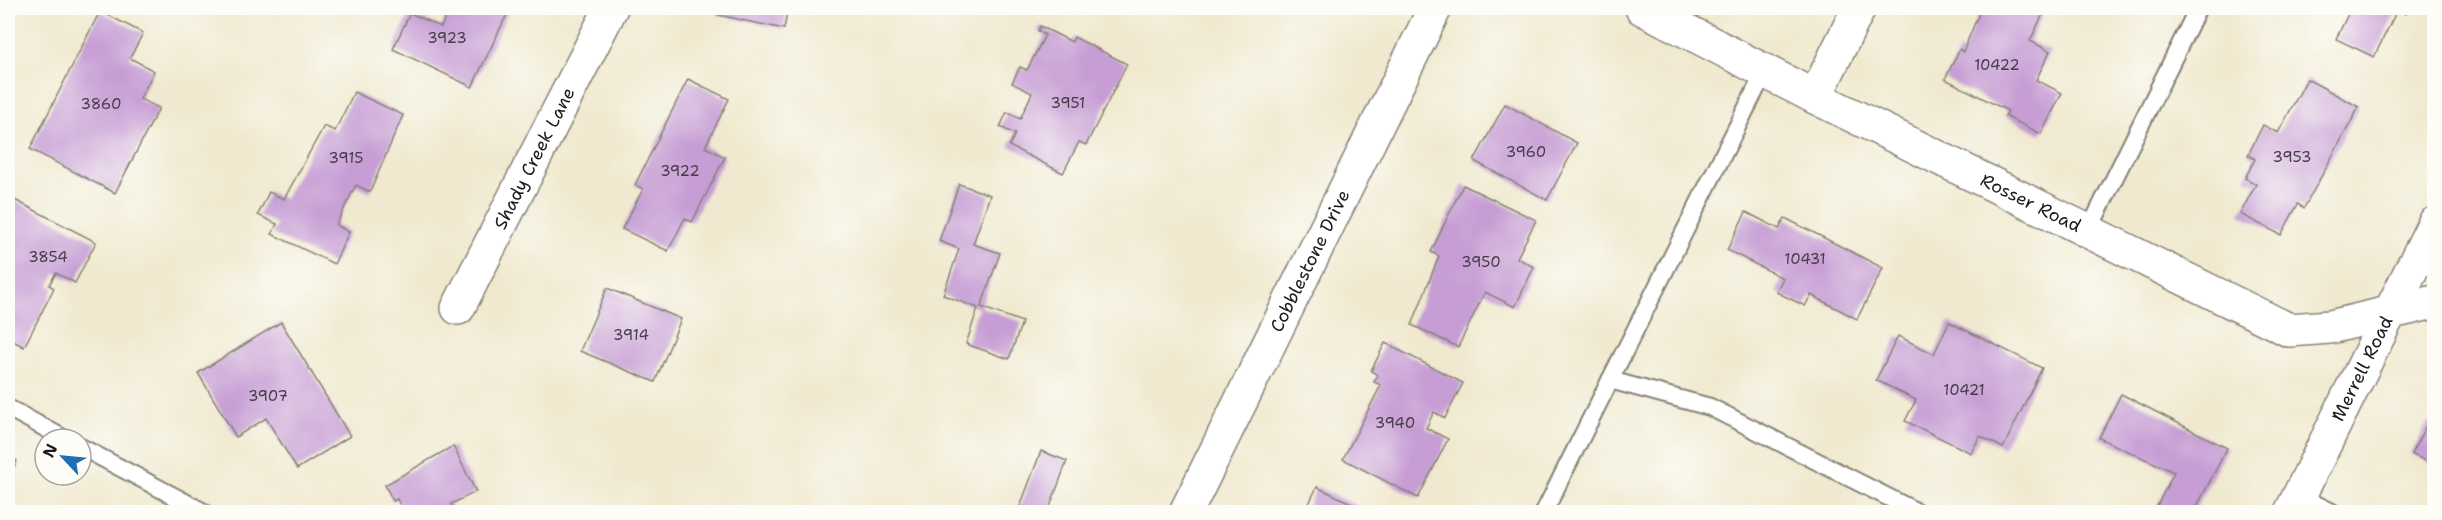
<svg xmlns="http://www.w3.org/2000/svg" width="2442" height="520" viewBox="0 0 2442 520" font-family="'Shantell Sans',sans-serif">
<rect width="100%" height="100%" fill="#fdfcf7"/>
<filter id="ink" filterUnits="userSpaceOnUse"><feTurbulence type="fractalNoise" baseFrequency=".0167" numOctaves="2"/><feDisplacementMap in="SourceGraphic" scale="12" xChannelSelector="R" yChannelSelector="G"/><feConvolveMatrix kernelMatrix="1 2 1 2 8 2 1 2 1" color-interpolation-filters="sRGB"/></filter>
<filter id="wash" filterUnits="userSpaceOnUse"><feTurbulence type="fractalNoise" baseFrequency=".008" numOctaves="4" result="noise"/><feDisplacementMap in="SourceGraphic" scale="24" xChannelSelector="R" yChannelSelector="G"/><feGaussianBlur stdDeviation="1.35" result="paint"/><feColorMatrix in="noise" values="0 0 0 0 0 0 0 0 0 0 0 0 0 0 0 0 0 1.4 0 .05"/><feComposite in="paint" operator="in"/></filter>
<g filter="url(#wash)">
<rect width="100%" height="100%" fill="#f0e9cf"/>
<g id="blocks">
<g fill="#c69dd4">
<path d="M444 8H510L472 87 393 49 410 13 441 27 449 10Z"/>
<path d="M719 8H788L784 29 718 15Z"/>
<path d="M1981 8H2046L2030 41 2050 51 2036 80 2062 93 2041 134 2005 116 2008 111 1945 79 1960 49 1963 52Z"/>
<path d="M2351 8H2409L2406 14 2397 10 2374 57 2336 39Z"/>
<path d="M100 11 143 33 130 58 154 71 140 99 159 108 115 193 30 149Z"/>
<path d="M1040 26 1072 42 1074 37 1127 64 1086 145 1079 142 1063 173 1009 146 1015 134 1000 127 1007 112 1020 119 1032 93 1012 83 1020 67 1027 70 1045 35 1038 31Z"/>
<path d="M688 79 729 99 705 147 725 157 692 222 685 218 668 251 622 229 643 189 635 185Z"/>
<path d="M2307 79 2359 107 2304 208 2298 204 2281 235 2240 214 2256 184 2245 178 2255 159 2248 155 2263 125 2278 133Z"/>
<path d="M354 92 403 115 370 192 356 185 336 225 349 232 334 264 272 234 277 224 258 215 269 192 284 199 324 126 335 131Z"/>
<path d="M1505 104 1577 143 1547 200 1474 161Z"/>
<path d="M959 184 990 195 973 244 1000 253 981 307 1022 322 1009 359 966 344 978 308 943 295 959 249 939 241Z"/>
<path d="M1463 185 1536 220 1517 258 1534 267 1515 307 1485 292 1458 347 1412 325 1439 256 1431 252Z"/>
<path d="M9 197 96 242 75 283 56 273 49 285 54 288 24 347 8 338Z"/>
<path d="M1746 212 1779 229 1785 218 1883 268 1857 319 1811 295 1805 306 1776 292 1783 278 1727 250Z"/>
<path d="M607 288 681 319 655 382 580 351Z"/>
<path d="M281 322 350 436 297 469 266 418 236 437 198 373Z"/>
<path d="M1949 322 2042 368 2003 448 1980 436 1971 453 1905 421 1916 400 1876 380 1898 336 1934 354Z"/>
<path d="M1385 343 1463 383 1445 418 1434 412 1426 428 1448 439 1418 498 1343 459 1381 385 1374 382 1378 375 1371 371Z"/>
<path d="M2121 394 2227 448 2194 512H2154L2174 472 2099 438Z"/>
<path d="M2428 422 2434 425V465L2411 454Z"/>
<path d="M453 446 476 492 451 504 455 512H404L397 499 393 501 385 485Z"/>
<path d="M1041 451 1067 461 1048 512H1018Z"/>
<path d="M8 456 17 461 8 480Z"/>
<path d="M1317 487 1370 512H1305Z"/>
</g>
</g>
</g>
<g filter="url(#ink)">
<use href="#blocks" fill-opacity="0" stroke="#868276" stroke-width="1.5"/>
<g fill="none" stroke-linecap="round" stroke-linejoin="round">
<defs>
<g id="lane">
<path d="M2088 232 2198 8"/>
<path d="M1610 380 1710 407 1917 512"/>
<path d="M8 408 65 439"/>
<path d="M81 447 204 512"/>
<path d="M2299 496 2332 512"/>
<path d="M1544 512 1765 71"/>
</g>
<g id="street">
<path id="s1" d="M1642 8 1815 97 2289 330 2330 327 2434 302"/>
<path d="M1815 97 1859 8"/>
<path id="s2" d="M458 308 611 8"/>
<path id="s3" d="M1186 512 1435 8"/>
</g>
<g id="secondary">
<path id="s4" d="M2291 512 2434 224"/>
</g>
</defs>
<use href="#lane" stroke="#868276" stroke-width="20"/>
<use href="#street" stroke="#868276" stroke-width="36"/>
<use href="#secondary" stroke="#868276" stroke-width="36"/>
<use href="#lane" stroke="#fff" stroke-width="16"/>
<use href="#street" stroke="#fff" stroke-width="33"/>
<use href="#secondary" stroke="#fff" stroke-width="33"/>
</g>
</g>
<g text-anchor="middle" stroke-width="5" stroke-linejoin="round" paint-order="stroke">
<g font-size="15" fill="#463c4a">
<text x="447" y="43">3923</text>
<text x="1997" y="70">10422</text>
<text x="1068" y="108">3951</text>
<text x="101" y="109">3860</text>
<text x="1526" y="157">3960</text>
<text x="2292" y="162">3953</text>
<text x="346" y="163">3915</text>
<text x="680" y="176">3922</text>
<text x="48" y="262">3854</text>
<text x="1805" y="264">10431</text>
<text x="1481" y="267">3950</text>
<text x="631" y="340">3914</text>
<text x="1964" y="395">10421</text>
<text x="268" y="401">3907</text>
<text x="1395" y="428">3940</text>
</g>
<g font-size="18" fill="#1c1c1c" stroke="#fdfcf7">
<text dy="6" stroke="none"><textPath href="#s2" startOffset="168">Shady Creek Lane</textPath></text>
<text dy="6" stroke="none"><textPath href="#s1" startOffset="435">Rosser Road</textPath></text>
<text dy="6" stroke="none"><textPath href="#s3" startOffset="280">Cobblestone Drive</textPath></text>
<text dy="6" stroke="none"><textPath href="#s4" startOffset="160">Merrell Road</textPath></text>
</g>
</g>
<rect width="2442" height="520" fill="none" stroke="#fdfcf7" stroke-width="30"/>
<g transform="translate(63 457) rotate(296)"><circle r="28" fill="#fdfcf7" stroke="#a3a29f" stroke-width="1.5"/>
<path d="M0-4.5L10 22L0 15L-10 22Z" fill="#1f6fb2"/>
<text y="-9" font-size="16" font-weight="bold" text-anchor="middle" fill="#1c1c1c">N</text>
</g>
</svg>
